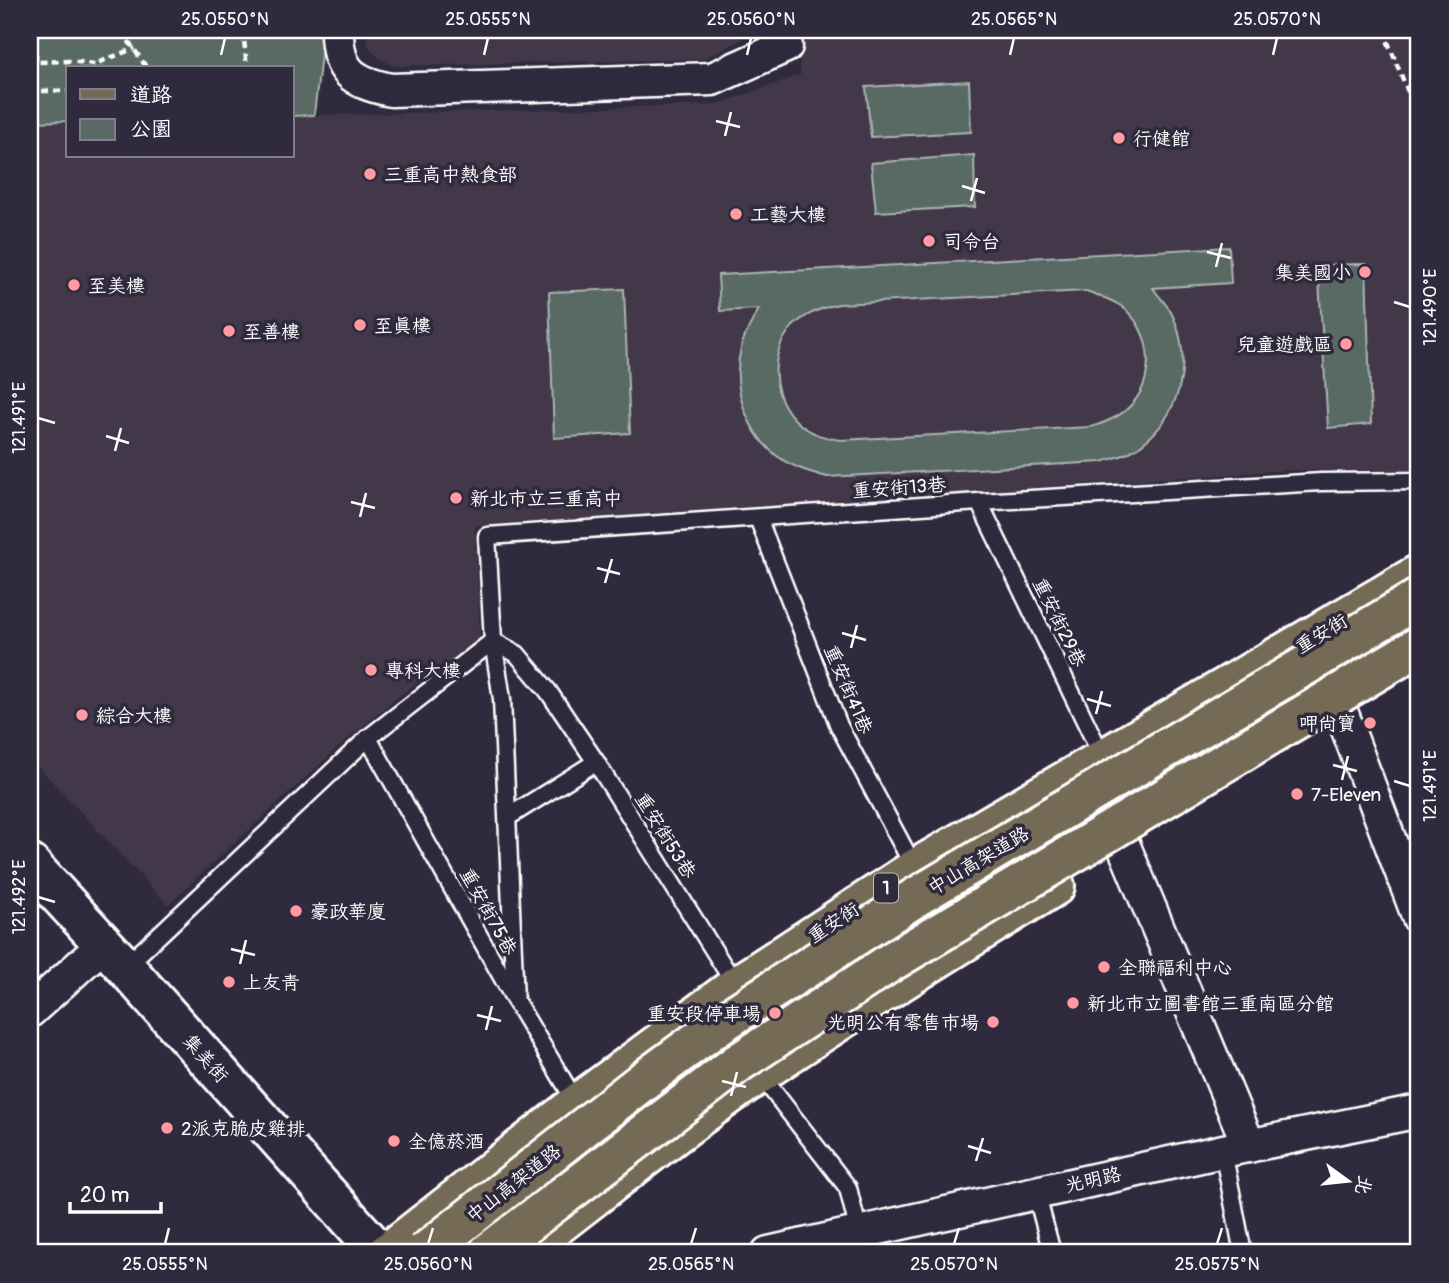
<svg xmlns="http://www.w3.org/2000/svg" width="1449" height="1283" viewBox="0 0 1449 1283" font-family="Pangolin,'LXGW WenKai TC',sans-serif">
<rect width="100%" height="100%" fill="#2f2a3d"/>
<filter id="ink" filterUnits="userSpaceOnUse"><feTurbulence type="fractalNoise" baseFrequency=".0143" numOctaves="2"/><feDisplacementMap in="SourceGraphic" scale="14" xChannelSelector="R" yChannelSelector="G"/><feConvolveMatrix kernelMatrix="1 2 1 2 8 2 1 2 1" color-interpolation-filters="sRGB"/></filter>
<g filter="url(#ink)">
<g fill="#423848">
<path d="M364 30H741V40L703 59 394 66 380 59 369 47Z"/>
<path d="M799 30H1419V470H1291L475 526 480 639 400 695 342 744 168 905 30 758V122L68 121V156H292V116L715 105 800 75Z"/>
</g>
<g fill="#586a63" stroke="#acb4b1" stroke-width="2" fill-rule="evenodd">
<path d="M30 30H324L314 115 292 116V68H68V121L30 122Z"/>
<path d="M969 81 971 132 871 137 866 87Z"/>
<path d="M974 155 975 207 876 212 871 163Z"/>
<path d="M1229 247 1231 283 1153 288C1158 296 1167 304 1172 314 1196 364 1178 427 1128 453 1120 457 1110 459 1102 462L827 477C809 472 792 467 777 456 746 432 731 386 741 348 744 334 752 322 759 309L720 311 718 275ZM1086 291C1098 295 1110 299 1121 306 1151 328 1157 375 1133 403 1122 416 1107 422 1091 427L840 440C831 438 821 437 814 433 776 416 764 365 788 332 801 315 820 308 839 304Z"/>
<path d="M1366 264 1371 424 1328 428 1318 265Z"/>
<path d="M624 289 630 433 554 438 549 292Z"/>
</g>
<g fill="none" stroke-linecap="round" stroke-linejoin="round">
<defs>
<g id="service">
<path d="M979 502 1103 758"/>
<path d="M758 518 839 726 915 869"/>
<path d="M493 641 517 654 548 691 596 762 736 986 765 1041V1044"/>
<path d="M368 738 515 1000 577 1104"/>
<path d="M508 817 596 762"/>
<path d="M125 967 368 738 493 641"/>
<path d="M515 1000 502 699 493 641 487 536 979 502 1321 482 1419 481"/>
<path d="M759 1073 848 1188 864 1253"/>
<path d="M1223 1151 1243 1253"/>
<path d="M1036 1192 1052 1253"/>
</g>
<g id="minor">
<path d="M337 30C337 71 352 82 391 90L712 79 786 46"/>
<path d="M1342 714 1419 918"/>
<path d="M1105 761 1123 844 1249 1146"/>
<path d="M30 1011 104 944"/>
<path d="M768 1253 1223 1151 1419 1111"/>
</g>
<path id="tertiary" d="M30 864 125 967 380 1253"/>
<g id="primary">
<path d="M387 1253 577 1104 736 986 915 869 1419 574"/>
<path d="M521 1253C600 1193 677 1130 759 1074 856 1008 955 947 1055 886"/>
</g>
</defs>
<use href="#service" stroke="#fff" stroke-width="21"/>
<use href="#minor" stroke="#fff" stroke-width="37"/>
<use href="#tertiary" stroke="#fff" stroke-width="44"/>
<use href="#primary" stroke="#fff" stroke-width="44"/>
<g stroke="#fff" stroke-width="4.5" stroke-dasharray="7 5" stroke-linecap="butt">
<path d="M39 30 36 41V62L69 61 95 64 135 48"/>
<path d="M125 30V36L147 68"/>
<path d="M243 30 247 68"/>
<path d="M1383 30 1419 119"/>
<path d="M272 68 273 67"/>
<path d="M30 91H68"/>
</g>
<use href="#service" stroke="#2f2a3d" stroke-width="16"/>
<use href="#minor" stroke="#2f2a3d" stroke-width="32"/>
<use href="#tertiary" stroke="#2f2a3d" stroke-width="38"/>
<use href="#primary" stroke="#756a55" stroke-width="38"/>
<defs>
<g id="trunk-bridge">
<path d="M424 1253 648 1077 720 1024 916 897 1419 598"/>
<path d="M488 1253 738 1063 894 960 1419 646"/>
</g>
</defs>
<use href="#trunk-bridge" stroke="#fff" stroke-width="44" stroke-linecap="butt"/>
<use href="#trunk-bridge" stroke="#756a55" stroke-width="38"/>
</g>
</g>
<path fill="none" stroke="#fff" stroke-width="2.5" d="M221 55 225 38M484 55 488 38M747 55 751 38M1010 55 1014 38M1273 55 1277 38M716 121 740 127M725 136 731 112M962 186 985 193M971 201 977 178M1207 252 1231 258M1216 267 1222 243M1394 302 1410 307M38 418 55 423M106 436 129 443M115 451 121 428M351 502 375 508M360 517 366 493M597 568 620 574M605 583 612 559M842 633 866 640M851 648 857 625M1087 699 1111 706M1096 714 1102 691M1333 765 1357 771M1342 780 1348 756M1394 781 1410 786M38 897 55 902M231 949 255 955M240 964 246 940M477 1015 501 1021M486 1030 492 1006M722 1081 746 1087M731 1096 737 1072M968 1146 991 1153M976 1161 983 1138M165 1244 169 1228M428 1244 433 1228M691 1244 696 1228M954 1244 959 1228M1217 1244 1222 1228"/>
<g fill="#ff9aa2" stroke="#2f2a3d" stroke-width="2.5">
<circle cx="1119" cy="138" r="7"/>
<circle cx="370" cy="174" r="7"/>
<circle cx="736" cy="214" r="7"/>
<circle cx="929" cy="241" r="7"/>
<circle cx="1365" cy="272" r="7"/>
<circle cx="74" cy="285" r="7"/>
<circle cx="360" cy="325" r="7"/>
<circle cx="229" cy="331" r="7"/>
<circle cx="1346" cy="344" r="7"/>
<circle cx="456" cy="498" r="7"/>
<circle cx="371" cy="670" r="7"/>
<circle cx="82" cy="715" r="7"/>
<circle cx="1370" cy="723" r="7"/>
<circle cx="1297" cy="794" r="7"/>
<circle cx="296" cy="911" r="7"/>
<circle cx="1104" cy="967" r="7"/>
<circle cx="229" cy="982" r="7"/>
<circle cx="1073" cy="1003" r="7"/>
<circle cx="775" cy="1013" r="7"/>
<circle cx="993" cy="1022" r="7"/>
<circle cx="167" cy="1128" r="7"/>
<circle cx="394" cy="1141" r="7"/>
</g>
<g text-anchor="middle" stroke-width="7" stroke-linejoin="round" paint-order="stroke">
<rect fill="#2f2a3d" stroke="#c1bfc5" stroke-width="2" x="874" y="873.5" width="24" height="29" rx="5"/>
<g font-size="18" font-weight="bold" fill="#fff">
<text x="886" y="894">1</text>
</g>
<g font-size="19" fill="#fff" stroke="#2f2a3d" text-anchor="start">
<text x="1133" y="145">行健館</text>
<text x="384" y="181">三重高中熱食部</text>
<text x="750" y="221">工藝大樓</text>
<text x="943" y="248">司令台</text>
<text x="1351" y="279" text-anchor="end">集美國小</text>
<text x="88" y="292">至美樓</text>
<text x="374" y="332">至真樓</text>
<text x="243" y="338">至善樓</text>
<text x="1332" y="351" text-anchor="end">兒童遊戲區</text>
<text x="470" y="505">新北市立三重高中</text>
<text x="385" y="677">專科大樓</text>
<text x="96" y="722">綜合大樓</text>
<text x="1356" y="730" text-anchor="end">呷尚寶</text>
<text x="1311" y="801">7-Eleven</text>
<text x="310" y="918">豪政華廈</text>
<text x="1118" y="974">全聯福利中心</text>
<text x="243" y="989">上友青</text>
<text x="1087" y="1010">新北市立圖書館三重南區分館</text>
<text x="761" y="1020" text-anchor="end">重安段停車場</text>
<text x="979" y="1029" text-anchor="end">光明公有零售市場</text>
<text x="181" y="1135">2派克脆皮雞排</text>
<text x="408" y="1148">全億菸酒</text>
</g>
<g font-size="19" fill="#fff" stroke="#2f2a3d">
<text transform="translate(899 487) rotate(-4)" y="7">重安街13巷</text>
<text transform="translate(1060 622) rotate(64)" y="7">重安街29巷</text>
<text transform="translate(1321 633) rotate(-31)" y="7">重安街</text>
<text transform="translate(849 689) rotate(67)" y="7">重安街41巷</text>
<text transform="translate(666 835) rotate(58)" y="7">重安街53巷</text>
<text transform="translate(978 860) rotate(-31)" y="7">中山高架道路</text>
<text transform="translate(489 911) rotate(61)" y="7">重安街75巷</text>
<text transform="translate(833 922) rotate(-33)" y="7">重安街</text>
<text transform="translate(206 1058) rotate(48)" y="7">集美街</text>
<text transform="translate(1093 1179) rotate(-13)" y="7">光明路</text>
<text transform="translate(513 1183) rotate(-38)" y="7">中山高架道路</text>
</g>
</g>
<rect width="1449" height="1283" fill="none" stroke="#2f2a3d" stroke-width="77"/>
<rect x="66" y="66" width="228" height="91" fill="#2f2a3d" stroke="#827f8b" stroke-width="2"/>
<rect x="80" y="89" width="35" height="10" fill="#756a55" stroke="#827f8b" stroke-width="2"/>
<text x="130" y="102" font-size="21" fill="#ffffff">道路</text>
<rect x="80" y="119" width="35" height="21" fill="#586a63" stroke="#827f8b" stroke-width="2"/>
<text x="130" y="136" font-size="21" fill="#ffffff">公園</text>
<g transform="translate(1348 1181) rotate(105)" stroke="#2f2a3d" stroke-width="5" paint-order="stroke">
<path d="M0-5L12 26L0 18L-12 26Z" fill="#ffffff"/>
<text y="-10" font-size="19" font-weight="bold" text-anchor="middle" fill="#ffffff">北</text>
</g>
<path d="M70 1202v10h91v-10" fill="none" stroke="#ffffff" stroke-width="3.5"/>
<text x="80" y="1202" font-size="21" fill="#ffffff" stroke="#2f2a3d" stroke-width="5" paint-order="stroke">20 m</text>
<rect x="38" y="38" width="1372" height="1206" fill="none" stroke="#fff" stroke-width="2.5"/>
<g font-size="18" text-anchor="middle" fill="#fff">
<text x="225" y="25">25.0550°N</text>
<text x="488" y="25">25.0555°N</text>
<text x="751" y="25">25.0560°N</text>
<text x="1014" y="25">25.0565°N</text>
<text x="1277" y="25">25.0570°N</text>
<text transform="translate(1430 307) rotate(-90)" y="6">121.490°E</text>
<text transform="translate(19 418) rotate(-90)" y="6">121.491°E</text>
<text transform="translate(1430 786) rotate(-90)" y="6">121.491°E</text>
<text transform="translate(19 897) rotate(-90)" y="6">121.492°E</text>
<text x="165" y="1270">25.0555°N</text>
<text x="428" y="1270">25.0560°N</text>
<text x="691" y="1270">25.0565°N</text>
<text x="954" y="1270">25.0570°N</text>
<text x="1217" y="1270">25.0575°N</text>
</g>
</svg>
